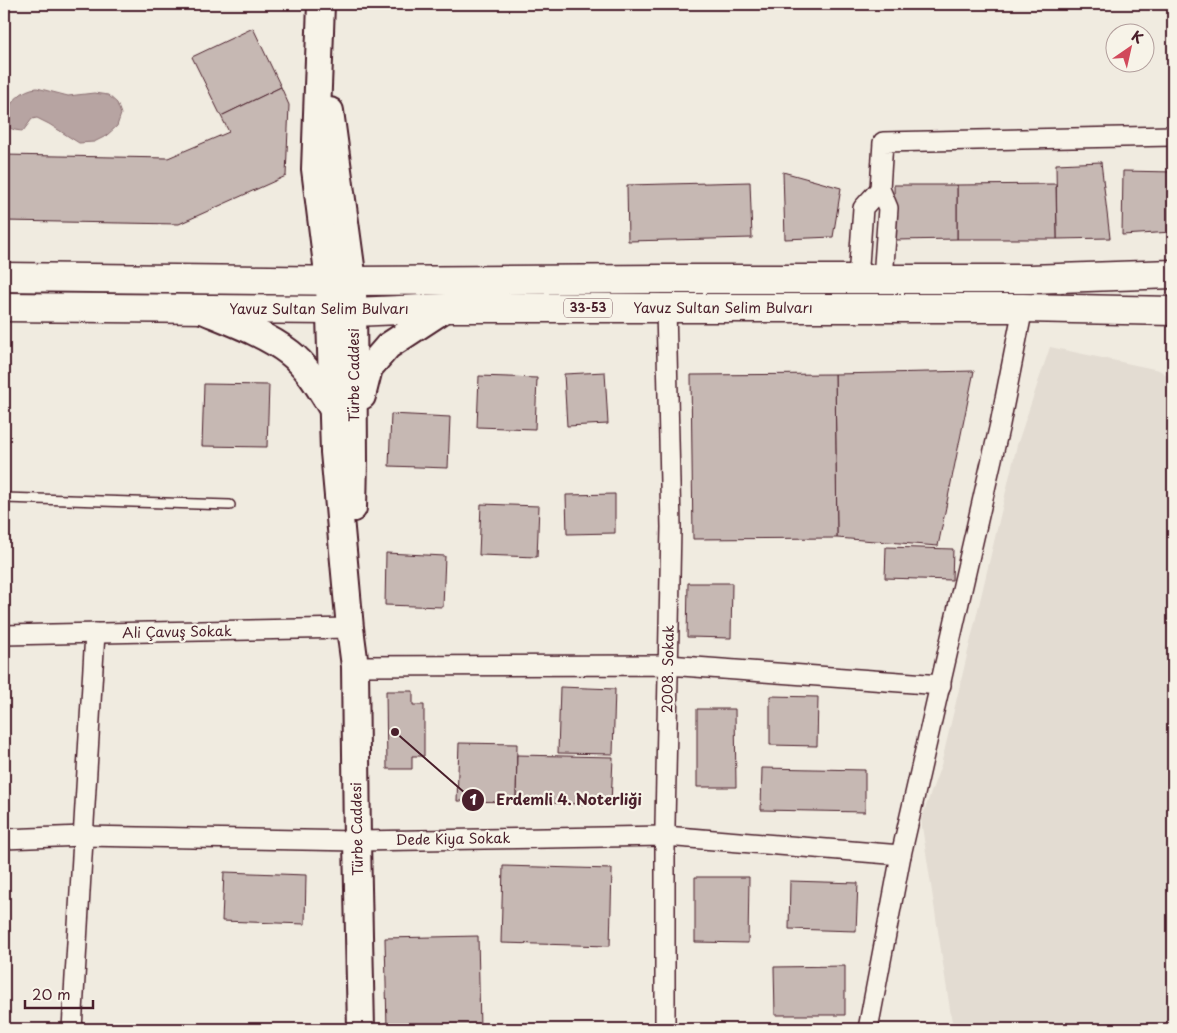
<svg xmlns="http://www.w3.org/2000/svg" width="1177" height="1033" viewBox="0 0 1177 1033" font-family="'Playpen Sans',sans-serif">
<rect width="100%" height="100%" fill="#f0ebe0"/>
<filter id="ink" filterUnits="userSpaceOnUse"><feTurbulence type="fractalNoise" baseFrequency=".02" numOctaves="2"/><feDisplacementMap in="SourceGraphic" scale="10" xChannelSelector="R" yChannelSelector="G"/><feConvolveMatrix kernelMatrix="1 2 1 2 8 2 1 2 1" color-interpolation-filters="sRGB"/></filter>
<g filter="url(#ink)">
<path fill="#e3dcd2" d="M1050 347 1159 370 1173 379V1029H953L921 820 941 765 1017 445Z"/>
<path fill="#b7a4a2" stroke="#8b6f72" d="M37 88 68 96 94 93 108 95 117 103 121 114 117 126 106 136 94 142 79 143 49 124 37 118 32 119 23 131C8 130 7 127 5 114 12 101 22 89 37 88Z"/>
<g fill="#c6b8b3" stroke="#4a1f2b">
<path d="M253 28 281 87 221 116 192 57Z"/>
<path d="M281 87 289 105 286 176 179 224 4 221V155L168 158 229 132 221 116Z"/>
<path d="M1101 162 1110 238 1057 239 1056 164Z"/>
<path d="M1123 171 1173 172V232L1122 235Z"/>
<path d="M783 172 841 188 833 237 785 239Z"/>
<path d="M750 182 752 238 628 241 627 185Z"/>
<path d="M1056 184 1057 239H957V185Z"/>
<path d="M894 185H957V239L895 240Z"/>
<path d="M974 371 938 546 837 538 835 374Z"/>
<path d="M605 372 608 424 567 426 564 374Z"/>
<path d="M835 374 837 538 693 539 691 375Z"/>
<path d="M479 376 537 378 535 429 477 427Z"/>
<path d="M204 384 269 385 267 447 202 446Z"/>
<path d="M391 414 450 417 448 468 389 466Z"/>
<path d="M615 494V533L567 534 566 495Z"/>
<path d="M481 504 539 506 537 557 479 555Z"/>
<path d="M886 547 953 549 952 580 885 578Z"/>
<path d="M386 553 445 556 443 607 385 605Z"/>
<path d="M688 583H732L731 638 687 637Z"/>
<path d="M560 687 615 689 613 754 558 753Z"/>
<path d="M386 691H413V705H424V756H412V769H387Z"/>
<path d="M770 696 818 697 817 746 770 745Z"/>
<path d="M697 709H735L736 787H697Z"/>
<path d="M459 743 517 744 516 802 457 801Z"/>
<path d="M517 755 613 757 611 805 516 802Z"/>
<path d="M762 768 865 770V812L761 810Z"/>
<path d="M503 866 612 869 610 946 501 943Z"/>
<path d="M224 872 306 875 305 924 222 921Z"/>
<path d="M695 877H749L748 943 695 942Z"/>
<path d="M790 881 858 883 856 931 789 929Z"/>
<path d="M478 936 480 1029H387L385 938Z"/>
<path d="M845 966V1015H775L774 967Z"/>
</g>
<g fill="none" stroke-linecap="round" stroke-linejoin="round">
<defs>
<path id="lane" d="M4 498 230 505"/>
<g id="street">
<path d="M858 279 863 208 880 189"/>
<path d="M883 279 888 208 880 189 883 142 1173 136"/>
<path d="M4 635 350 628"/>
<path d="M355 666 668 665 941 685"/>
<path d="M4 839 83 836 357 841 665 836 901 855"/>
<path d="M72 1029 95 633"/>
<path d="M665 1029V824L671 527 666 308"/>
<path d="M868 1029 901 855 1000 424 1023 308"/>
</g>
<g id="secondary">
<path d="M321 4 315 169 329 281 334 452 350 628 355 666 357 841 361 1029"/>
<path d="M330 111 353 281 354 460 353 508"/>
<path d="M200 309C229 321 266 334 290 353 308 367 320 389 332 408"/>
<path d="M362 396 369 368 388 346 446 308"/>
</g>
<g id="primary">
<path d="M4 277 353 281 664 279H1030L1173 274"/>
<path d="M4 307 329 310 354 312 446 308H1023L1173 311"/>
</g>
</defs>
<use href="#lane" stroke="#4a1f2b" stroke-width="12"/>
<use href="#street" stroke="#4a1f2b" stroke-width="22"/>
<use href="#secondary" stroke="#4a1f2b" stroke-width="30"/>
<use href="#primary" stroke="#4a1f2b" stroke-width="31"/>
<use href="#lane" stroke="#f7f3e8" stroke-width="9"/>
<use href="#street" stroke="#f7f3e8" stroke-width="19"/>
<use href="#secondary" stroke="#f7f3e8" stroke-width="26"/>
<use href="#primary" stroke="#f7f3e8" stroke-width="28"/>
</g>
</g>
<g text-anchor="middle" stroke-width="4.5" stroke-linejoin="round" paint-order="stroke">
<rect fill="#f7f3e8" stroke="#7e5f64" stroke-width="1" x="564" y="298.5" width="48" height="19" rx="4"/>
<g font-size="12" font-weight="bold" fill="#4a1f2b">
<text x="588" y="312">33-53</text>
</g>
<g font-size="14" fill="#4a1f2b" stroke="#f7f3e8">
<text x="723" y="313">Yavuz Sultan Selim Bulvarı</text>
<text x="319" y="314">Yavuz Sultan Selim Bulvarı</text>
<text transform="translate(354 375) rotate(-90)" y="5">Türbe Caddesi</text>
<text transform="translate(177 632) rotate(-1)" y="5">Ali Çavuş Sokak</text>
<text transform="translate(668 669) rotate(-89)" y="5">2008. Sokak</text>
<text transform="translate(357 829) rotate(-91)" y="5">Türbe Caddesi</text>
<text transform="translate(453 839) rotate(-1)" y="5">Dede Kiya Sokak</text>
</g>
</g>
<path fill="none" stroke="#4a1f2b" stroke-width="2" d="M395 732L473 800"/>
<g fill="#4a1f2b" stroke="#f7f3e8" stroke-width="2">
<circle cx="395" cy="732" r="5"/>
<circle cx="473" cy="800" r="12"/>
</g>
<g font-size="15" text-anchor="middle" font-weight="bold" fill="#fff">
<text x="473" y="805">1</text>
</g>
<g font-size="15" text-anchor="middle" font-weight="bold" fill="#4a1f2b" stroke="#f7f3e8" stroke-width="4.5" stroke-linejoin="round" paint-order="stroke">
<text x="569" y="805">Erdemli 4. Noterliği</text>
</g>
<rect width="1177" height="1033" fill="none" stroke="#f7f3e8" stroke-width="20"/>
<rect x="10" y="10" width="1157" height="1013" fill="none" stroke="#4a1f2b" stroke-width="2" filter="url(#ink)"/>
<g transform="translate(1130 48) rotate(34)"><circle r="24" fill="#f7f3e8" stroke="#b29e9c"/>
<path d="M0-4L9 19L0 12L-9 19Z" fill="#d1495b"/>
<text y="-8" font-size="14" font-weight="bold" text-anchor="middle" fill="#4a1f2b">K</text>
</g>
<path d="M25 1000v8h68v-8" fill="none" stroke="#4a1f2b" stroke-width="2.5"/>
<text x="32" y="1000" font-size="15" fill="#4a1f2b" stroke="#f7f3e8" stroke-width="4" paint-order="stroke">20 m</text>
</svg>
